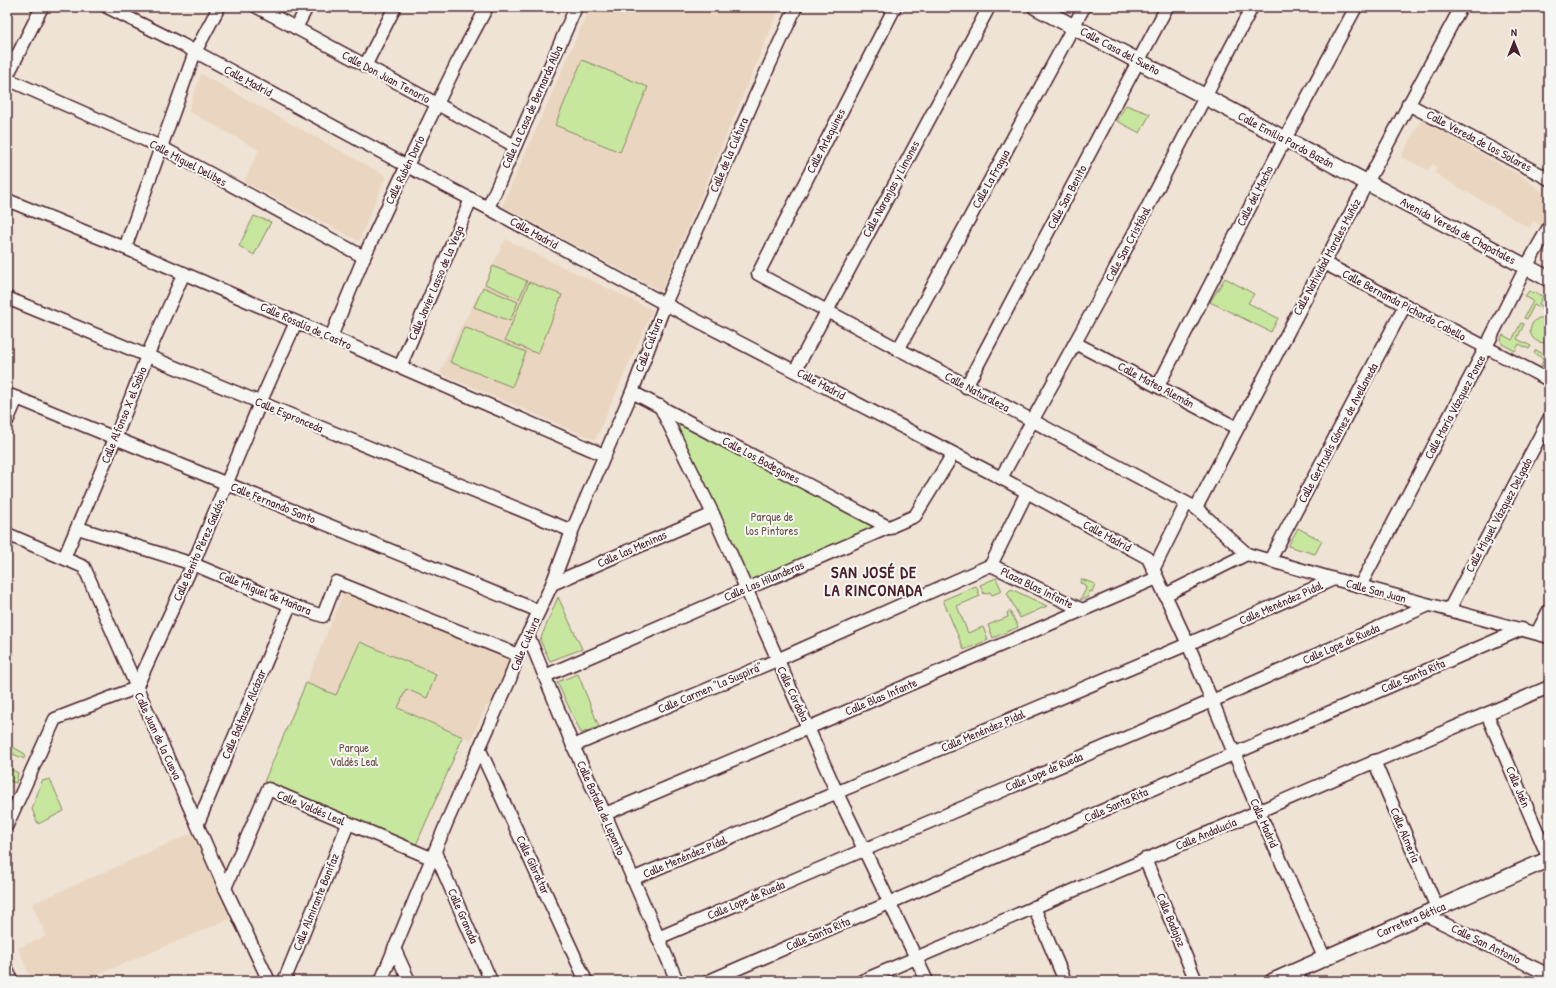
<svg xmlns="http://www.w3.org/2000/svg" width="1556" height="988" viewBox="0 0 1556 988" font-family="'Patrick Hand',sans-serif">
<rect width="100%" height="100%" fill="#efe3d5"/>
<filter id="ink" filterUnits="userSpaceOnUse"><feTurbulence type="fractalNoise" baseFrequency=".025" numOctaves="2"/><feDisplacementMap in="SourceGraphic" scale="8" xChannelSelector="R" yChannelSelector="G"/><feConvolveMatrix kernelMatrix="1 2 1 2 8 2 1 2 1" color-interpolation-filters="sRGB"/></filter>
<g filter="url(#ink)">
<g fill="#ead6c0">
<path d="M590 7H780L661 291 502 206Z"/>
<path d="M201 74 386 176 359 241 244 182 259 150 188 111Z"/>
<path d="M1421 120 1525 178 1549 198V206L1542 219 1544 220 1541 225 1533 221 1529 228 1434 173 1437 167 1432 164 1428 170 1401 157Z"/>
<path d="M505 239 653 310 595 440 440 373 459 330 480 293Z"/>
<path d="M345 590 513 661 493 705 486 706 471 740 356 690 336 695 306 683Z"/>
<path d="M192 833 230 919 83 981H32L18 948 46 936 32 904Z"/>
</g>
<g fill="#c7e79f" stroke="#888365">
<path d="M582 60 648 87 620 152 555 125Z"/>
<path d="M1126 105 1150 114 1140 133 1117 121Z"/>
<path d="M254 216 271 222 254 255 239 246Z"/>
<path d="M493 266 527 281 519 299 485 284Z"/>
<path d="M1225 278 1254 294 1248 303 1278 318 1271 332 1210 302Z"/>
<path d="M529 282 562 295 538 354 505 340Z"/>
<path d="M483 287 518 302 510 321 474 307Z"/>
<path d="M1529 291 1543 296 1539 304 1549 310 1548 312 1534 305 1527 319 1524 318 1533 301 1525 296Z"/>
<path d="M1539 318H1543L1549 319V342C1532 347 1522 327 1539 318Z"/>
<path d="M1521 323 1524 324 1517 339 1531 346 1529 349 1519 344 1515 351 1502 344 1501 338 1503 335 1512 340Z"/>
<path d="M464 327 526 352 512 387 450 362Z"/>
<path d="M1536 350 1549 357V370L1541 365 1544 359 1534 353Z"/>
<path d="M684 425 874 525V528L755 582 749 581 677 429 679 426Z"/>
<path d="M1298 528 1322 541 1315 554 1288 546Z"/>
<path d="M996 578 1002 591 992 595 990 592 984 594 980 585Z"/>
<path d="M1081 579 1095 584 1092 592 1090 591 1088 595 1089 597 1080 600 1086 589 1084 584 1080 583Z"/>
<path d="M976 586 980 596 957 606 968 633 983 627 988 640 964 650 943 600Z"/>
<path d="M1011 589 1047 606 1020 618 1007 593Z"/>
<path d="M558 597 582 649 550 661 540 640Z"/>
<path d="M1010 611 1018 627 993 638 988 625 1008 617 1007 613Z"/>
<path d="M360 642 436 674 427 698 406 689 398 708 463 737 416 845 264 782 306 683 336 695Z"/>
<path d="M578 674 599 727 581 733 557 682Z"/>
<path d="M13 747 25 754 24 759 11 753Z"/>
<path d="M7 767 18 773 16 783 7 780Z"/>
<path d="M50 779 64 811 38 824 32 809 42 781Z"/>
</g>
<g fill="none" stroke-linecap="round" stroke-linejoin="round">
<defs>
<g id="minor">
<path d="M107 7 181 44 407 166 488 208 665 304 1001 478 1148 558 1188 644 1259 812 1324 957"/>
<path d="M257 7 515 146"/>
<path d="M895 7 758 274 1196 508 1247 554 1334 579 1549 637"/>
<path d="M296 28 307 7"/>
<path d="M365 66 395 7"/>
<path d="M7 76 42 7"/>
<path d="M7 79 161 147 364 257"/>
<path d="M1408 104 1549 179"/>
<path d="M7 200 125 248 604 455"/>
<path d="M488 208 576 7"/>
<path d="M125 248 195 52 219 7"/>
<path d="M1324 263 1549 380"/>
<path d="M7 298 572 531"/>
<path d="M331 337 364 257 400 180 457 63 487 7"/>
<path d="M1075 343 1237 428"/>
<path d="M898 350 1084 7"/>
<path d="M400 367 471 199"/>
<path d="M795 371 989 7"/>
<path d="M1158 386 1285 139 1356 7"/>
<path d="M966 387 1167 7"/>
<path d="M632 392 890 528"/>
<path d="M7 394 539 611"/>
<path d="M660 406 713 514 837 793 927 981"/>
<path d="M7 421 17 398"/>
<path d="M1001 478 1111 277 1252 7"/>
<path d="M1196 508 1324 263 1461 7"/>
<path d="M78 528 193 564 290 605 323 616 336 582 518 655"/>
<path d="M7 534 84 567 225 888 269 981"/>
<path d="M64 558 115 439 147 356 184 273"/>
<path d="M1270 560 1405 305"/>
<path d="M991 565 1082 610"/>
<path d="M1154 568 1186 504"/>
<path d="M552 584 713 514"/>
<path d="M1360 586 1486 347 1526 267 1549 227"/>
<path d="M1165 595 1247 554"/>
<path d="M1449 610 1549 419"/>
<path d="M1537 633 1549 610"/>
<path d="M528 635 573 746 605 814 677 981"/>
<path d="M545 676 915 516 953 454"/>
<path d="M1487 714 1549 859"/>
<path d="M573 746 777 660 991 565 1027 492"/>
<path d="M479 748 586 981"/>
<path d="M1374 761 1437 908"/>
<path d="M605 814 808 728 1157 578"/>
<path d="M198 823 290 605"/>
<path d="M7 825 55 719 136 688 193 564 260 403 296 322"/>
<path d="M435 852 491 981"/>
<path d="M1145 859 1196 981"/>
<path d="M632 879 1188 644 1334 579"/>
<path d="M225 888 268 789 431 858"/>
<path d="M1034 907 1065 981"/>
<path d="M1424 914 1549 975"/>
<path d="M658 938 1212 701 1429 605"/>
<path d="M394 948 409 981"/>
<path d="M7 970 12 981"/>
<path d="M1287 974 1301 981"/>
<path d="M284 981 348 824"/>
<path d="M381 981 449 817 510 679 518 655 552 584 572 531 632 392 665 304 753 101 796 7"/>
<path d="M709 981 1522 629"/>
<path d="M862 981 1549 687"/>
</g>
<g id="tertiary">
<path d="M1036 7 1549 279"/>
<path d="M1273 981 1549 859"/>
</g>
</defs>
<use href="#minor" stroke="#4a1f2b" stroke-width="15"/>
<use href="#tertiary" stroke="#4a1f2b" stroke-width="18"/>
<use href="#minor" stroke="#f6f6f2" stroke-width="12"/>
<use href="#tertiary" stroke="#f6f6f2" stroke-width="15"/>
</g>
</g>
<g text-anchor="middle" stroke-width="4" stroke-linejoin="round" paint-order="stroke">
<g font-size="12" fill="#4a1f2b" stroke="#f6f6f2">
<text transform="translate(1120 51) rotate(28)" y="4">Calle Casa del Sueño</text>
<text transform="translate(386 77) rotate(28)" y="4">Calle Don Juan Tenorio</text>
<text transform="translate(248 81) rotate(28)" y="4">Calle Madrid</text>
<text transform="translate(532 107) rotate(-66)" y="4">Calle La Casa de Bernarda Alba</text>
<text transform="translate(1286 140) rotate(28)" y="4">Calle Emilia Pardo Bazán</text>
<text transform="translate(826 141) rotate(-63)" y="4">Calle Arlequines</text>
<text transform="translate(1479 141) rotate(28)" y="4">Calle Vereda de los Solares</text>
<text transform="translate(729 155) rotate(-67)" y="4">Calle de la Cultura</text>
<text transform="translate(188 163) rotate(28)" y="4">Calle Miguel Delibes</text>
<text transform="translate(405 170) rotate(-64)" y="4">Calle Rubén Darío</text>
<text transform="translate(991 179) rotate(-61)" y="4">Calle La Fragua</text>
<text transform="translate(891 189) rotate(-62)" y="4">Calle Naranjas y Limones</text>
<text transform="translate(1255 196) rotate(-63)" y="4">Calle del Macho</text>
<text transform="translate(1067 197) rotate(-62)" y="4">Calle San Benito</text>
<text transform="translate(1458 231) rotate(28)" y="4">Avenida Vereda de Chapatales</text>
<text transform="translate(534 233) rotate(29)" y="4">Calle Madrid</text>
<text transform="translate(1128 244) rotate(-62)" y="4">Calle San Cristóbal</text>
<text transform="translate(1327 257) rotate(-62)" y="4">Calle Natividad Morales Muñóz</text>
<text transform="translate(436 283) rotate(-67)" y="4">Calle Javier Lasso de la Vega</text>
<text transform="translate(1404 305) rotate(28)" y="4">Calle Bernanda Pichardo Cabello</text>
<text transform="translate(306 326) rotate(24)" y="4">Calle Rosalía de Castro</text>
<text transform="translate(649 345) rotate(-69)" y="4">Calle Cultura</text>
<text transform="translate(821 384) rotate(28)" y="4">Calle Madrid</text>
<text transform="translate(1156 385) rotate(28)" y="4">Calle Mateo Alemán</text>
<text transform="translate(977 392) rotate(28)" y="4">Calle Naturaleza</text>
<text transform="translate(1455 407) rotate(-62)" y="4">Calle María Vázquez Ponce</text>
<text transform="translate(124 415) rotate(-68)" y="4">Calle Alfonso X el Sabio</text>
<text transform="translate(289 415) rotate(23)" y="4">Calle Espronceda</text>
<text transform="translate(1338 433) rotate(-62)" y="4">Calle Gertrudis Gómez de Avellaneda</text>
<text transform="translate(761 460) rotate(28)" y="4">Calle Los Bodegones</text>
<text transform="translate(273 503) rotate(22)" y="4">Calle Fernando Santo</text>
<text transform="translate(1499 515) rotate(-62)" y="4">Calle Miguel Vázquez Delgado</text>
<text transform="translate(1107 536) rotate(28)" y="4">Calle Madrid</text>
<text transform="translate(632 549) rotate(-24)" y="4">Calle las Meninas</text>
<text transform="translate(199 550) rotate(-66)" y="4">Calle Benito Pérez Galdós</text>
<text transform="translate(764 581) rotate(-23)" y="4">Calle Las Hilanderas</text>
<text transform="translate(1037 588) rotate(26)" y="4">Plaza Blas Infante</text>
<text transform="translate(1376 591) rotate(15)" y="4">Calle San Juan</text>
<text transform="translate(265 593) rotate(22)" y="4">Calle Miguel de Mañara</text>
<text transform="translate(1281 603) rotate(-24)" y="4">Calle Menéndez Pidal</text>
<text transform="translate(525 644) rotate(-67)" y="4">Calle Cultura</text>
<text transform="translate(1341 644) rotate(-24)" y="4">Calle Lope de Rueda</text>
<text transform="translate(1413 676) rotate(-23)" y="4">Calle Santa Rita</text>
<text transform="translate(710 688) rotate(-23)" y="4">Calle Carmen "La Suspirá"</text>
<text transform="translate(793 694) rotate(65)" y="4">Calle Córdoba</text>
<text transform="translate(881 697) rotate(-23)" y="4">Calle Blas Infante</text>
<text transform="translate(244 714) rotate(-67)" y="4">Calle Baltasar Alcázar</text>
<text transform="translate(983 731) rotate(-23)" y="4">Calle Menéndez Pidal</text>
<text transform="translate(158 736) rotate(65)" y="4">Calle Juan de la Cueva</text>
<text transform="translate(1044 772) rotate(-23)" y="4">Calle Lope de Rueda</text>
<text transform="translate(1518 787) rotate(67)" y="4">Calle Jaén</text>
<text transform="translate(1116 805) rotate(-24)" y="4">Calle Santa Rita</text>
<text transform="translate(311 808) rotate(23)" y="4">Calle Valdés Leal</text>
<text transform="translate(601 808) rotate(66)" y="4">Calle Batalla de Lepanto</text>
<text transform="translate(1264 823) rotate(66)" y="4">Calle Madrid</text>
<text transform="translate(1206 834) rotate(-23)" y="4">Calle Andalucía</text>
<text transform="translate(1405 835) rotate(67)" y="4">Calle Almería</text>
<text transform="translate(685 857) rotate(-23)" y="4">Calle Menéndez Pidal</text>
<text transform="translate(533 865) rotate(65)" y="4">Calle Gibraltar</text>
<text transform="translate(746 900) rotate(-23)" y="4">Calle Lope de Rueda</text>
<text transform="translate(316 902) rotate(-68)" y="4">Calle Almirante Bonifaz</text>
<text transform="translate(463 916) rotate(66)" y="4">Calle Granada</text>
<text transform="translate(1171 920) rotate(67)" y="4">Calle Badajoz</text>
<text transform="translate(1411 920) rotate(-23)" y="4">Carretera Bética</text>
<text transform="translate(818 934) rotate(-23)" y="4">Calle Santa Rita</text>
<text transform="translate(1486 944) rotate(26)" y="4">Calle San Antonio</text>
</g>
<g font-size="12" fill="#695148" stroke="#f6f6f2">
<text x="772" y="521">Parque de<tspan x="772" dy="14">los Pintores</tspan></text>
<text x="354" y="752">Parque<tspan x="354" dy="14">Valdés Leal</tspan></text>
</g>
<g font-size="16" font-weight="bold" letter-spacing="1" fill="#4a1f2b" stroke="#f6f6f2">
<text x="874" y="578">SAN JOSÉ DE<tspan x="874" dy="18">LA RINCONADA</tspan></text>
</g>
</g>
<rect width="1556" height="988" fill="none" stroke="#f6f6f2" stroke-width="24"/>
<rect x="12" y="12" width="1532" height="964" fill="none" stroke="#4a1f2b" stroke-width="1.5" filter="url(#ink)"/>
<g transform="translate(1514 42)" stroke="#f6f6f2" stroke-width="3" paint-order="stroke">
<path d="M0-3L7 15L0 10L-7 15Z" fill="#4a1f2b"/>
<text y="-6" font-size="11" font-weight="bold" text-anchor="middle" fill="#4a1f2b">N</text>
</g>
</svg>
